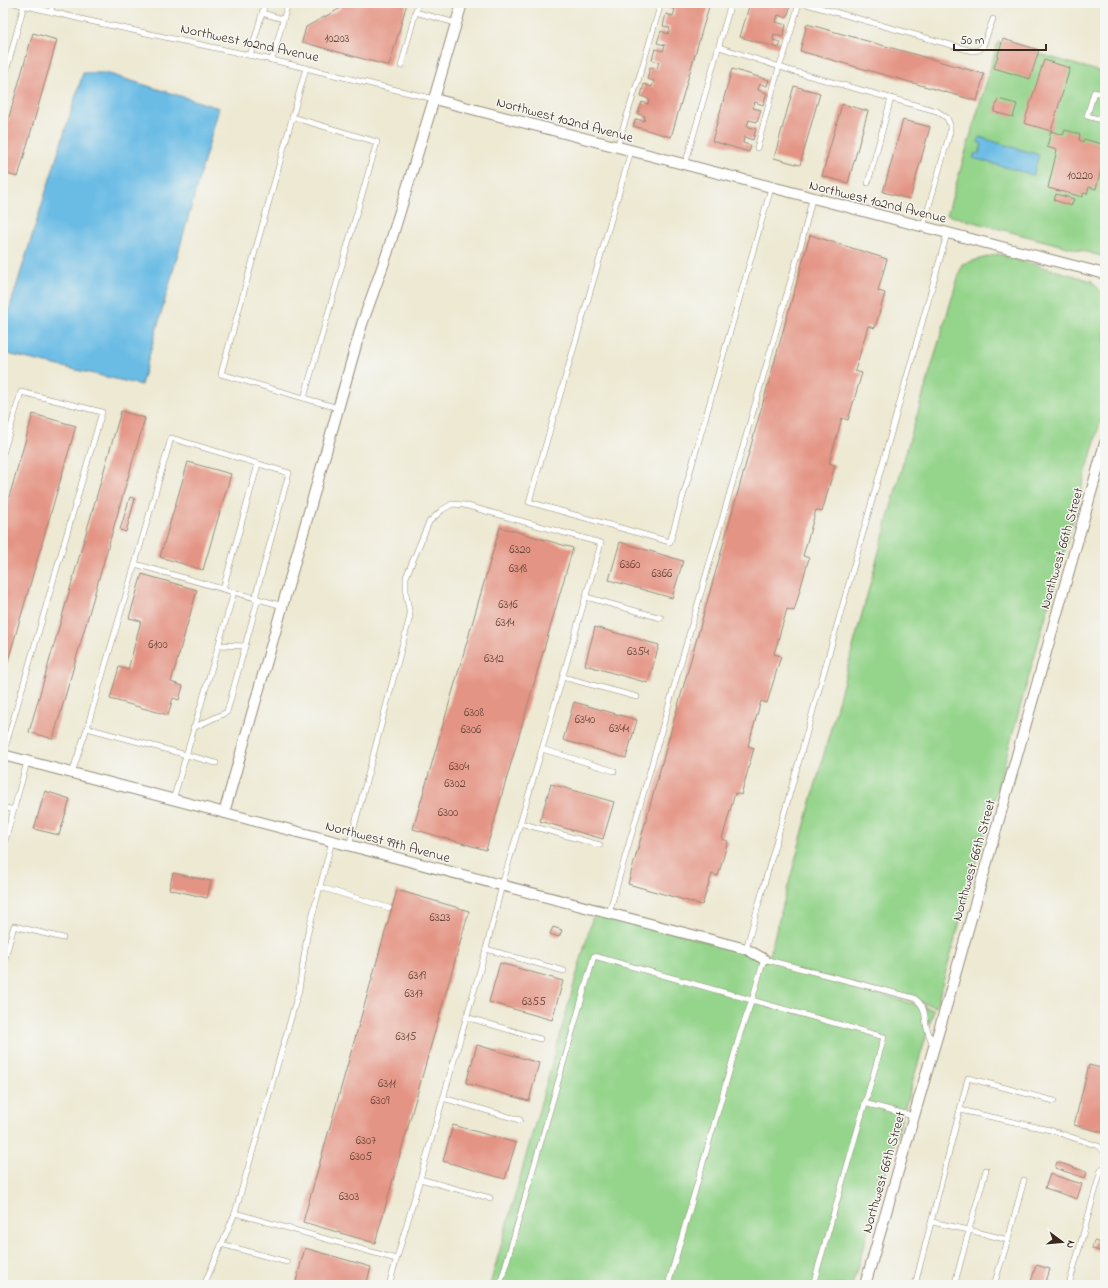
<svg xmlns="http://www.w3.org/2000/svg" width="1108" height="1288" viewBox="0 0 1108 1288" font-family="'Indie Flower',sans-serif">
<rect width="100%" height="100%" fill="#f6f6f2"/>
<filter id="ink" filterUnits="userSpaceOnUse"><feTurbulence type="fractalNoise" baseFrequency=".025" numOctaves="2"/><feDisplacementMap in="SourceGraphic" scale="8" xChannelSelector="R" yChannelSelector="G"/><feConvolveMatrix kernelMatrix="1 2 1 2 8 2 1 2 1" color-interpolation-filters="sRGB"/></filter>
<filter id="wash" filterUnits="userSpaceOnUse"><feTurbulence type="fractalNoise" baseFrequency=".012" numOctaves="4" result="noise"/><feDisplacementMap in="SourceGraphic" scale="16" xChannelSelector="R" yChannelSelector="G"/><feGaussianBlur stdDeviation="0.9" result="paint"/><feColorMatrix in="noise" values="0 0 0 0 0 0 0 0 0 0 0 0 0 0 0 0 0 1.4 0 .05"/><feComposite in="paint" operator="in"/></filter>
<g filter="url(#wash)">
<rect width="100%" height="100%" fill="#ede9d3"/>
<g fill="#94d48b" stroke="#687f54">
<path d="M998 42 1105 73V257L947 215Z"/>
<path d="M998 254 1092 281 1105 297V405L936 1007 796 969 934 1010 852 1285H490L595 909 768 960 906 452 962 264Z"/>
</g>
<g fill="#6abce5" stroke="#527382">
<path d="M83 73H106L219 108 141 385 3 353V329Z"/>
<path d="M979 137 1039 155 1033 175 973 158 975 153 979 154 982 144 978 142Z"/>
</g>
<g id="blocks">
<g fill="#e49484">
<path d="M338 3H407L389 66 302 42 306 27 341 8Z"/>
<path d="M668 3H710L671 137 633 126 636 119 644 121 645 116 638 114 642 102 648 104 649 99 641 96 644 84 652 87 654 81 647 79 650 67 657 69 659 62 652 60 655 49 663 51 665 45 657 43 661 31 668 34 670 28 663 26 666 14 673 16 675 9 667 7Z"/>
<path d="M750 3H783V4L790 7 787 18 778 15 776 22 786 25 783 37 774 34 773 40 781 42 779 48 740 37Z"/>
<path d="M807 24 984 74 977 101 800 51Z"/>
<path d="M33 33 57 40 18 177 3 173V138Z"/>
<path d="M1003 39 1039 50 1030 79 994 68Z"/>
<path d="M1044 60 1070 68 1051 131 1063 135 1065 130 1080 134 1079 140 1083 142 1084 139 1105 145V154L1096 189 1089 187 1087 194 1083 193V197L1048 188 1057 150 1047 147 1051 131 1024 123Z"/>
<path d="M732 69 769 80 767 86 760 84 758 90 767 93 763 105 755 102 753 108 761 110 757 122 749 120 747 126 756 129 753 140 744 137 743 143 751 146 749 152 712 141Z"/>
<path d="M794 86 820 93 800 165 774 158Z"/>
<path d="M998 99 1017 104 1013 117 994 112Z"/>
<path d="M842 104 868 111 848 183 822 176Z"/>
<path d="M903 120 930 127 910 199 883 192Z"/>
<path d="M1056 194 1074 199 1071 206 1054 200Z"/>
<path d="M810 235 887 259 878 291 885 293 875 328 868 326 855 371 862 373 848 420 842 418 829 463 835 465 822 512 816 510 803 556 809 558 794 611 787 609 774 654 781 656 767 703 761 701 748 746 754 748 741 795 735 793 722 839 728 841 718 876 712 874 702 905 628 884Z"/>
<path d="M121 411 145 418 53 739 29 732Z"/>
<path d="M33 414 76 426 3 678V518Z"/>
<path d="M188 462 231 474 203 570 160 557Z"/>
<path d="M130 497 135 499 126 532 120 530Z"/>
<path d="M500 527 573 548 486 850 413 829Z"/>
<path d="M620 542 683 561 672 598 609 580Z"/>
<path d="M142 574 197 590 171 682 183 686 179 700 173 698 168 715 110 699 119 667 128 670 141 621 129 618Z"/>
<path d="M595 627 659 645 648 683 585 665Z"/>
<path d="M574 702 637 720 626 758 563 740Z"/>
<path d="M551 784 614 802 603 839 540 821Z"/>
<path d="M45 791 70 799 59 835 34 829Z"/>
<path d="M173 873 211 881 207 898 169 889Z"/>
<path d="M397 890 469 911 375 1243 303 1222Z"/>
<path d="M553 927 562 930 559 937 550 934Z"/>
<path d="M500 963 563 981 552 1020 489 1002Z"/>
<path d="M477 1045 539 1063 529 1101 466 1083Z"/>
<path d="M1089 1065 1105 1069V1133L1074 1125Z"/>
<path d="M453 1125 516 1143 505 1179 443 1161Z"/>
<path d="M1057 1162 1087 1172 1085 1178 1055 1168Z"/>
<path d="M1050 1174 1082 1184 1077 1199 1045 1188Z"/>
<path d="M1094 1241 1105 1244V1252L1092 1249Z"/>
<path d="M305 1248 371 1267 366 1285H295Z"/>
<path d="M1036 1265 1050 1269 1045 1285H1030Z"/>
</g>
</g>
</g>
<g filter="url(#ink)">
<use href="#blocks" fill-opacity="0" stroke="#948a78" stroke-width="1"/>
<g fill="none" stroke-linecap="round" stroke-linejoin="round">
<defs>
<g id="lane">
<path d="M14 3 85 20 272 60 434 99"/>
<path d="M803 3 972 51 979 50 983 46 993 19"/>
<path d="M51 12 53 3"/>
<path d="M415 12 456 23"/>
<path d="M262 13 283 19"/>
<path d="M719 47 792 71 937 111 947 118 950 125V132L923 227"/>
<path d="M250 56 265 3"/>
<path d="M272 60 288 3"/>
<path d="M401 66 418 3"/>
<path d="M306 68 221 374 338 408"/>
<path d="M3 83 24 5"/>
<path d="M1105 95 1094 92 1087 116 1105 121"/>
<path d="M292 117 377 142 304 398"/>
<path d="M617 147 641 71 661 3"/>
<path d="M757 148 779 67 785 52 799 3"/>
<path d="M631 151 529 502 670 542 771 188"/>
<path d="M685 165 731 3"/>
<path d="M868 183 891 98"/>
<path d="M1103 240 1105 234"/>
<path d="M3 454 21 392 102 412 3 755"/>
<path d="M135 564 171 438 289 473 255 598"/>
<path d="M223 589 258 464"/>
<path d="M586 597 661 618"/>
<path d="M219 645 245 646"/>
<path d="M563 677 637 697"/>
<path d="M87 728 216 763"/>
<path d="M193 728 227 712 258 599"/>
<path d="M542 749 614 771"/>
<path d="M72 773 87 728 135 564 283 606"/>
<path d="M173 800 234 592"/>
<path d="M3 807 14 810"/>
<path d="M520 823 600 845"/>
<path d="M349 846 410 616 406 594V577L429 522 442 510 452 504 464 505 601 543 542 749 502 885 486 949 420 1179 389 1285"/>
<path d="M3 848 27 762"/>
<path d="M320 887 389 908"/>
<path d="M609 913 802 241 812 199"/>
<path d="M486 949 564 971"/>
<path d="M746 949 947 234"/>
<path d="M3 965 14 926 63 938"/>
<path d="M466 1017 540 1039"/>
<path d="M443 1098 520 1120"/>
<path d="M864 1103 913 1116"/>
<path d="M960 1110 1050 1130 1098 1146 1105 1152"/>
<path d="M420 1179 490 1198"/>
<path d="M235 1213 396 1259"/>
<path d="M932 1222 969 1230 986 1170"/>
<path d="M221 1244 287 1262"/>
<path d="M955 1283 969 1230 1008 1240 1024 1180"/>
<path d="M204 1285 235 1213 299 990 307 936 332 841"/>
<path d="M500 1285 594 956 884 1037 813 1285"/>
<path d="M668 1285 740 1034 752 1000 764 959 914 998C925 1006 924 1011 926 1024 927 1031 931 1039 933 1046"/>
<path d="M915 1285 968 1078 1054 1101"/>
<path d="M994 1285 1008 1240"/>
<path d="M1069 1285 1101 1170 1105 1166"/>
</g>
<g id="street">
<path d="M434 99 1105 274"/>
<path d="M3 755 746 949 764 959"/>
<path d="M224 813 362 324 387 254 434 99 462 3"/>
<path d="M865 1285 934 1047 948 1000 1105 443"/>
</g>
</defs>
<use href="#lane" stroke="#948a78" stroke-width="6"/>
<use href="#street" stroke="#948a78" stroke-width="12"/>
<use href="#lane" stroke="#fff" stroke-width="5"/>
<use href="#street" stroke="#fff" stroke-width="10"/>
</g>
</g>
<g text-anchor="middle" stroke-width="3" stroke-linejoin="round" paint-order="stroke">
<g font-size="12" fill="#654438">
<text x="337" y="42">10203</text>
<text x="1080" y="179">10220</text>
<text x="520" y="553">6320</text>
<text x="630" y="568">6360</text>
<text x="518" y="572">6318</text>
<text x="662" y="577">6366</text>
<text x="508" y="608">6316</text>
<text x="505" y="626">6314</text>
<text x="158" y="648">6100</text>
<text x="638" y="655">6354</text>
<text x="494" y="662">6312</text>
<text x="474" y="716">6308</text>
<text x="585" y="723">6340</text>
<text x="619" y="732">6344</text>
<text x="471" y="733">6306</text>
<text x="459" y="770">6304</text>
<text x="455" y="787">6302</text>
<text x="448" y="816">6300</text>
<text x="440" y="921">6323</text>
<text x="417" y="979">6319</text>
<text x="414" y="997">6317</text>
<text x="534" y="1005">6355</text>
<text x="406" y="1040">6315</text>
<text x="387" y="1087">6311</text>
<text x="380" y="1104">6309</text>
<text x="366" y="1144">6307</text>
<text x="361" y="1160">6305</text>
<text x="349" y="1200">6303</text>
</g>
<g font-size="14" fill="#3b2a1e" stroke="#f6f6f2">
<text transform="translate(250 42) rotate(12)" y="5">Northwest 102nd Avenue</text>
<text transform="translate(565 119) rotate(15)" y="5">Northwest 102nd Avenue</text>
<text transform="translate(878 201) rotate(14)" y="5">Northwest 102nd Avenue</text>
<text transform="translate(1061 548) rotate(-74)" y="5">Northwest 66th Street</text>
<text transform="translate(388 841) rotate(15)" y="5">Northwest 99th Avenue</text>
<text transform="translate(973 860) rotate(-74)" y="5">Northwest 66th Street</text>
<text transform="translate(883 1172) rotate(-74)" y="5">Northwest 66th Street</text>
</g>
</g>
<rect width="1108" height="1288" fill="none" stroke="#f6f6f2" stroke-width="16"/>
<g transform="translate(1062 1242) rotate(106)" stroke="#f6f6f2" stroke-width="3" paint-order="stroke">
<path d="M0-3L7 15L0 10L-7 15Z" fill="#3b2a1e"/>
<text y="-6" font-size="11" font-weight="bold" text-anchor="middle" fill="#3b2a1e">N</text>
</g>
<path d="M954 44v6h92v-6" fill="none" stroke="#3b2a1e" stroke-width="2"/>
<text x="960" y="44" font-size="12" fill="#3b2a1e" stroke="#f6f6f2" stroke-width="3" paint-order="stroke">50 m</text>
</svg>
